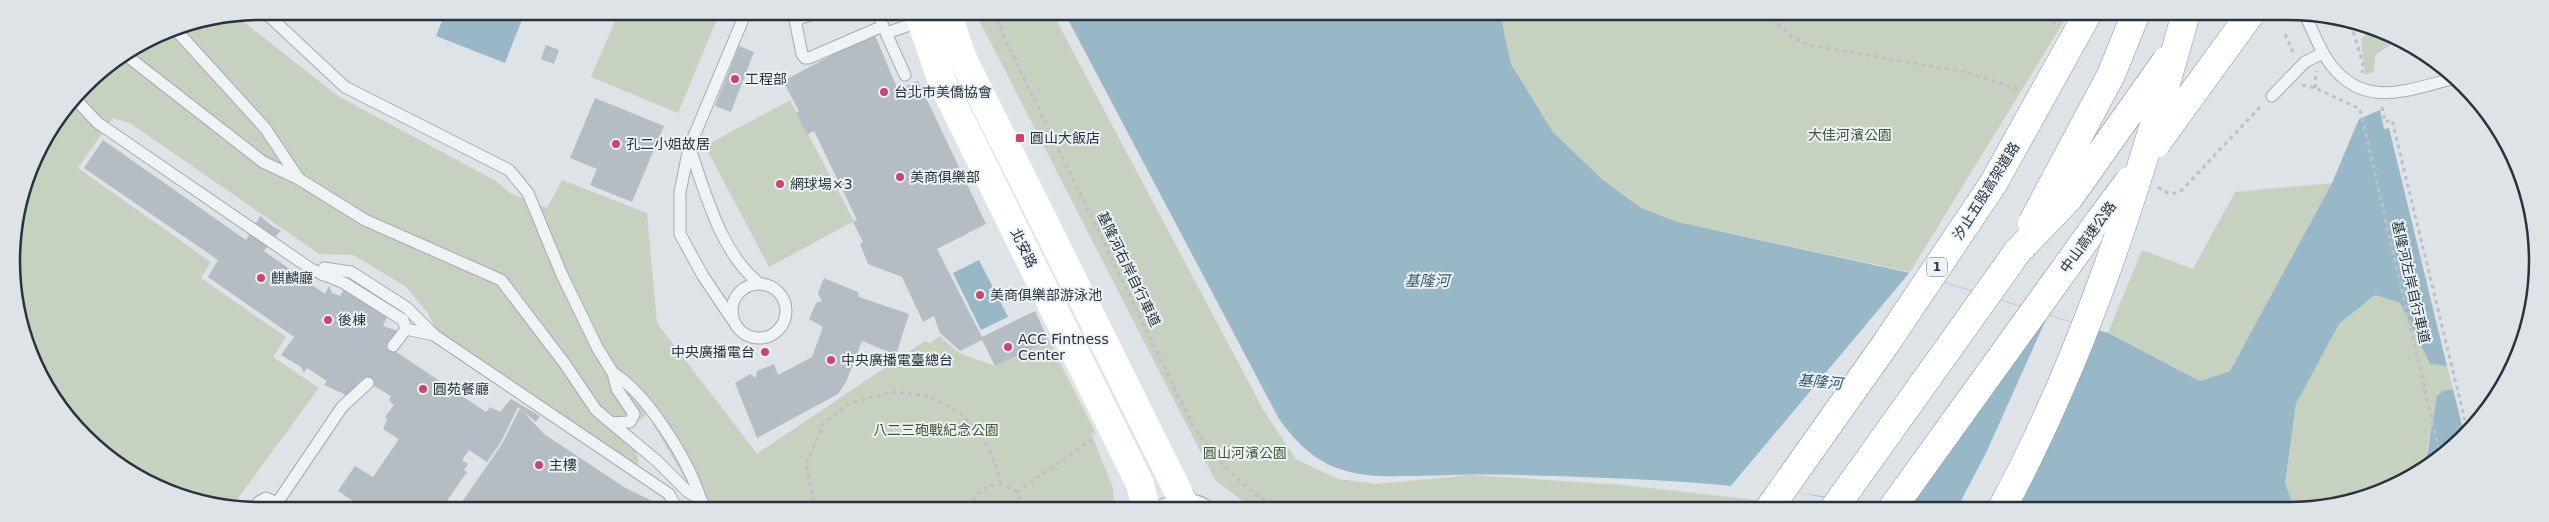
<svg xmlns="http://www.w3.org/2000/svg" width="2549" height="522" viewBox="0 0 2549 522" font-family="'DejaVu Sans','Noto Sans TC',sans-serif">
<rect width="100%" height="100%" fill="#dee3e7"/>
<g fill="#c7d1bf">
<path d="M619 12H720L678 113 591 77Z"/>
<path d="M975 12H1052L1264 411 1296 459 1338 479 1377 484 1471 475 1623 485 1843 510 1253 509 1215 480Z"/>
<path d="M1500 13H2069L1910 272 1678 222 1641 208 1603 180 1553 132 1511 64Z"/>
<path d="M236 16 338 96 496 181 510 193 547 208 562 180 647 213 657 323 758 455V453L925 341 930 343 940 336 959 353 995 366 1049 341 1096 434 1091 433 1113 488 1114 509H703L647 414 630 429 639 462 636 466 439 337 428 313 405 286 353 255 319 254 130 123 113 118 78 168 211 262 201 278 286 337 273 357 319 388 230 509 136 477 73 425 25 342 12 245 37 151 85 84 166 30Z"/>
<path d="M2371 31 2398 40 2375 55 2374 72 2365 75 2361 39Z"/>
<path d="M790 100 854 221 769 267 705 146Z"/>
<path d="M2332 183 2230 371 2200 381 2108 333 2142 250 2193 269 2235 192Z"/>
<path d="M2375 295 2400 303 2430 364 2447 366 2453 389 2443 391 2427 446 2425 466 2398 485 2305 510H2295L2285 485 2296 404 2339 324Z"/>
</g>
<g fill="#99b8c7">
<path d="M446 11 525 12 505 63 436 36Z"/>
<path d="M1064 12 1500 13 1511 64 1553 132 1603 180 1641 208 1678 222 1924 276 2108 333 2200 381 2230 371 2332 183 2359 119 2380 110 2384 129 2389 128 2447 366 2430 364 2400 303 2375 295 2339 324 2296 404 2285 484 2295 510H1891C1769 483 1641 478 1516 475 1483 474 1450 475 1417 476 1392 476 1367 478 1343 470 1315 462 1295 441 1279 419Z"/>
<path d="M979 260 1008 317 981 330 953 273Z"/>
<path d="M2453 389 2465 437 2425 466 2437 396 2443 391Z"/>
</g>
<g fill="#dee3e7">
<path d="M1910 272 1924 276 1777 492 1730 487Z"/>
<path d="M1932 279 2042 313 1891 510 1832 497 1784 492Z"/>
<path d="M2048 315 2081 325 1998 510H1956L1986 453Z"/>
</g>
<g fill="#b5bdc4">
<path d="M874 33 898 90 918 81 986 224 937 249 982 337 1035 311 1049 341 995 366 982 340 960 351 940 333 934 316 923 322 902 277 868 264 860 244 863 242 853 222 857 220 814 131 807 135 796 113 799 111 783 81Z"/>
<path d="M546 45 559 50 554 64 541 59Z"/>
<path d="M739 46 754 52 731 112 715 106Z"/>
<path d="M595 98 664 126 632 202 590 185 597 169 570 158Z"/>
<path d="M103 140 246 240 260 216 275 228 281 230 264 251 325 294 329 286 332 293 340 296 350 279 390 306 395 307 388 315 383 326 398 331 386 345 486 412 490 407 500 412 511 399 540 416 536 422 518 407 501 442 487 462 469 450 462 460 468 464 464 470 467 472 442 508 444 509H352L356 503 338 491 355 466 373 477 399 439 383 429 387 420 385 417 394 405 389 400 391 396 362 379 353 389 350 403 344 394 324 385 327 381 307 368 304 373 301 367 281 355 294 337 208 277 218 260 84 168Z"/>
<path d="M824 278 858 292 859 297 909 314 896 355 862 341 846 382 838 394 757 438 735 383 750 374 756 378 757 371 774 364 778 375 812 357 823 327 809 319 816 303 822 301 818 293Z"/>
<path d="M520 408 544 434 624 487 654 502 646 509H457L502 444Z"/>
</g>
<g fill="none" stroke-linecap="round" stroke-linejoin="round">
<defs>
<g id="lane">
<path d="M257 12 269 16 345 87 509 170 528 193 562 275 598 349 613 373 617 389 634 414 630 422 611 423"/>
<path d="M796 12 795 20 802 54 805 58H809L883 26 878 12"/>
<path d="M2304 13C2313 30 2319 50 2331 65 2365 109 2407 90 2452 79"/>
<path d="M795 20 819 12"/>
<path d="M174 28 265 128 299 179"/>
<path d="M127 56 263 162 299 179 365 220 501 280 565 364 596 410 657 461 687 491 701 500 706 509"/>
<path d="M905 75 886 33 922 21"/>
<path d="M77 94 78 102 98 123 311 269 344 283 403 320 406 329"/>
<path d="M2272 96 2305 62 2323 53"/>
<path d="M690 149C706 194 721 254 760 284"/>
<path d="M323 275 324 268 351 272 407 308 434 335 669 494 677 509"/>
<circle cx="759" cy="311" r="27"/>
<path d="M734 322 703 276 680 234V192L689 148 746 12"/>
<path d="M393 346 406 329 434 335"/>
<path d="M613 373C648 394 689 462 701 500"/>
<path d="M254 509 259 502 266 498 277 503 342 407 368 383"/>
<path d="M1151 509C1173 501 1190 492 1211 509"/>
</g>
<g id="highway">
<path d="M1181 498 1188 509"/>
<path d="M1833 510 2018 251"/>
<path d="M1891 510 2100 220"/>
</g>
</defs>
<use href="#lane" stroke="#a3abb1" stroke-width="13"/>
<use href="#highway" stroke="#86939d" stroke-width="29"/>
<g stroke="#bcc1c6" stroke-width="3" stroke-dasharray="4 4" stroke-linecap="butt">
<path d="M994 12 1004 37 1191 422C1213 457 1243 490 1280 509"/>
<path d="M1766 13 1793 38 1814 46 1965 72 2021 90"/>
<path d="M2051 13 2055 25"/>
<path d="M2351 24 2363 64 2362 73"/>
<path d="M2285 34 2294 54"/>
<path d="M2302 85 2315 88 2360 109 2440 455"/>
<path d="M2315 88 2316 71"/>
<path d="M2382 107 2385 122 2392 120 2468 433"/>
<path d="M2158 187C2167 194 2174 196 2183 189L2262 105"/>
<path d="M1017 492 1094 438"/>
<path d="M818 509 813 500 806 464 824 423 850 403 892 392 929 396 959 412 982 436 995 462 1001 484"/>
<path d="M971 509C976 486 997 478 1017 492L1024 509"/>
</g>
<use href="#lane" stroke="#f0f3f6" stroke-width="11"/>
<g stroke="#fff" stroke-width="28">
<path d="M918 12 942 82 1140 484 1146 509"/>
<path d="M947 12 962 57 1176 487 1181 498V509"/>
</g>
<use href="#highway" stroke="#fff" stroke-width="28"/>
<defs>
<g id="highway-bridge">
<path d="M2156 144 2251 13"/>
<path d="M2100 220 2129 181"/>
<path d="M2032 223 2111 75 2136 13"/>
<path d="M2018 251 2069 198 2166 61"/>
<path d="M1768 510 1887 342 1993 184 2088 13"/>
<path d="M2001 510C2086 353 2139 184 2186 13"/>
</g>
</defs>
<use href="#highway-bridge" stroke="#86939d" stroke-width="29" stroke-linecap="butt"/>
<use href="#highway-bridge" stroke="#fff" stroke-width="28"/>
</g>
<g fill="#cb4472" stroke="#edf2f5" stroke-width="2">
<circle cx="735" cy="79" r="5"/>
<circle cx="884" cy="92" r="5"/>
<rect x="1015" y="133" width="10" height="10" rx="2.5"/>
<circle cx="616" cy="144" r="5"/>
<circle cx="900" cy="177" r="5"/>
<circle cx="780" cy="184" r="5"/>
<circle cx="261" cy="278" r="5"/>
<circle cx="980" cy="295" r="5"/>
<circle cx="328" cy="320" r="5"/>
<circle cx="1008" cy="347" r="5"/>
<circle cx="765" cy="352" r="5"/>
<circle cx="831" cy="360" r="5"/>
<circle cx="423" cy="389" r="5"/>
<circle cx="539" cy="465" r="5"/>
</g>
<g text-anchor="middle" stroke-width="4" stroke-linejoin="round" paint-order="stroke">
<rect fill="#edf2f5" stroke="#626d75" stroke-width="1" x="1927" y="257.5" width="20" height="19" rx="4"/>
<g font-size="12" font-weight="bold" fill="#27343e">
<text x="1937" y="271">1</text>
</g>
<g font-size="14" fill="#27343e" stroke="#edf2f5" text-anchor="start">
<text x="745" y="84">工程部</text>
<text x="894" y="97">台北市美僑協會</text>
<text x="1030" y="143">圓山大飯店</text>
<text x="626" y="149">孔二小姐故居</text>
<text x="910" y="182">美商俱樂部</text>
<text x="790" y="189">網球場×3</text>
<text x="271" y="283">麒麟廳</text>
<text x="990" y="300">美商俱樂部游泳池</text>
<text x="338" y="325">後棟</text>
<text x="1018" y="344">ACC Fintness<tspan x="1018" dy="16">Center</tspan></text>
<text x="755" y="357" text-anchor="end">中央廣播電台</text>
<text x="841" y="365">中央廣播電臺總台</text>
<text x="433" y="394">圓苑餐廳</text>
<text x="549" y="470">主樓</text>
</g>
<g font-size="14" fill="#435935" stroke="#edf2f5">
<text x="1850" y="140">大佳河濱公園</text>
<text x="936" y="435">八二三砲戰紀念公園</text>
<text x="1245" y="458">圓山河濱公園</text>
</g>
<g font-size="14" fill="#27343e" stroke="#edf2f5">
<text transform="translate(1986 191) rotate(-58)" y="5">汐止五股高架道路</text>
<text transform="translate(2088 237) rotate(-54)" y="5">中山高速公路</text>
<text transform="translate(1024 248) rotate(64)" y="5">北安路</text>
<text transform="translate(1129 269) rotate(64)" y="5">基隆河右岸自行車道</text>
<text transform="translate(2411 282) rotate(77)" y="5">基隆河左岸自行車道</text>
</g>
<g font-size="15" font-style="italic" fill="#335a70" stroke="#edf2f5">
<text x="1427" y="286">基隆河</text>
<text transform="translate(1820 382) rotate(5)" y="5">基隆河</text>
</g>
</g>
<path d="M0 0H2549V522H0ZM261 20H2288A241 241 0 0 1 2529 261V261A241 241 0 0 1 2288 502H261A241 241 0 0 1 20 261V261A241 241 0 0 1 261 20Z" fill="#dde3e6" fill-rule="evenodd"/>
<path fill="none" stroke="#27343e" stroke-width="2.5" d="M261 20H2288A241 241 0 0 1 2529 261V261A241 241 0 0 1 2288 502H261A241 241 0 0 1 20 261V261A241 241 0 0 1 261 20Z"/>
</svg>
